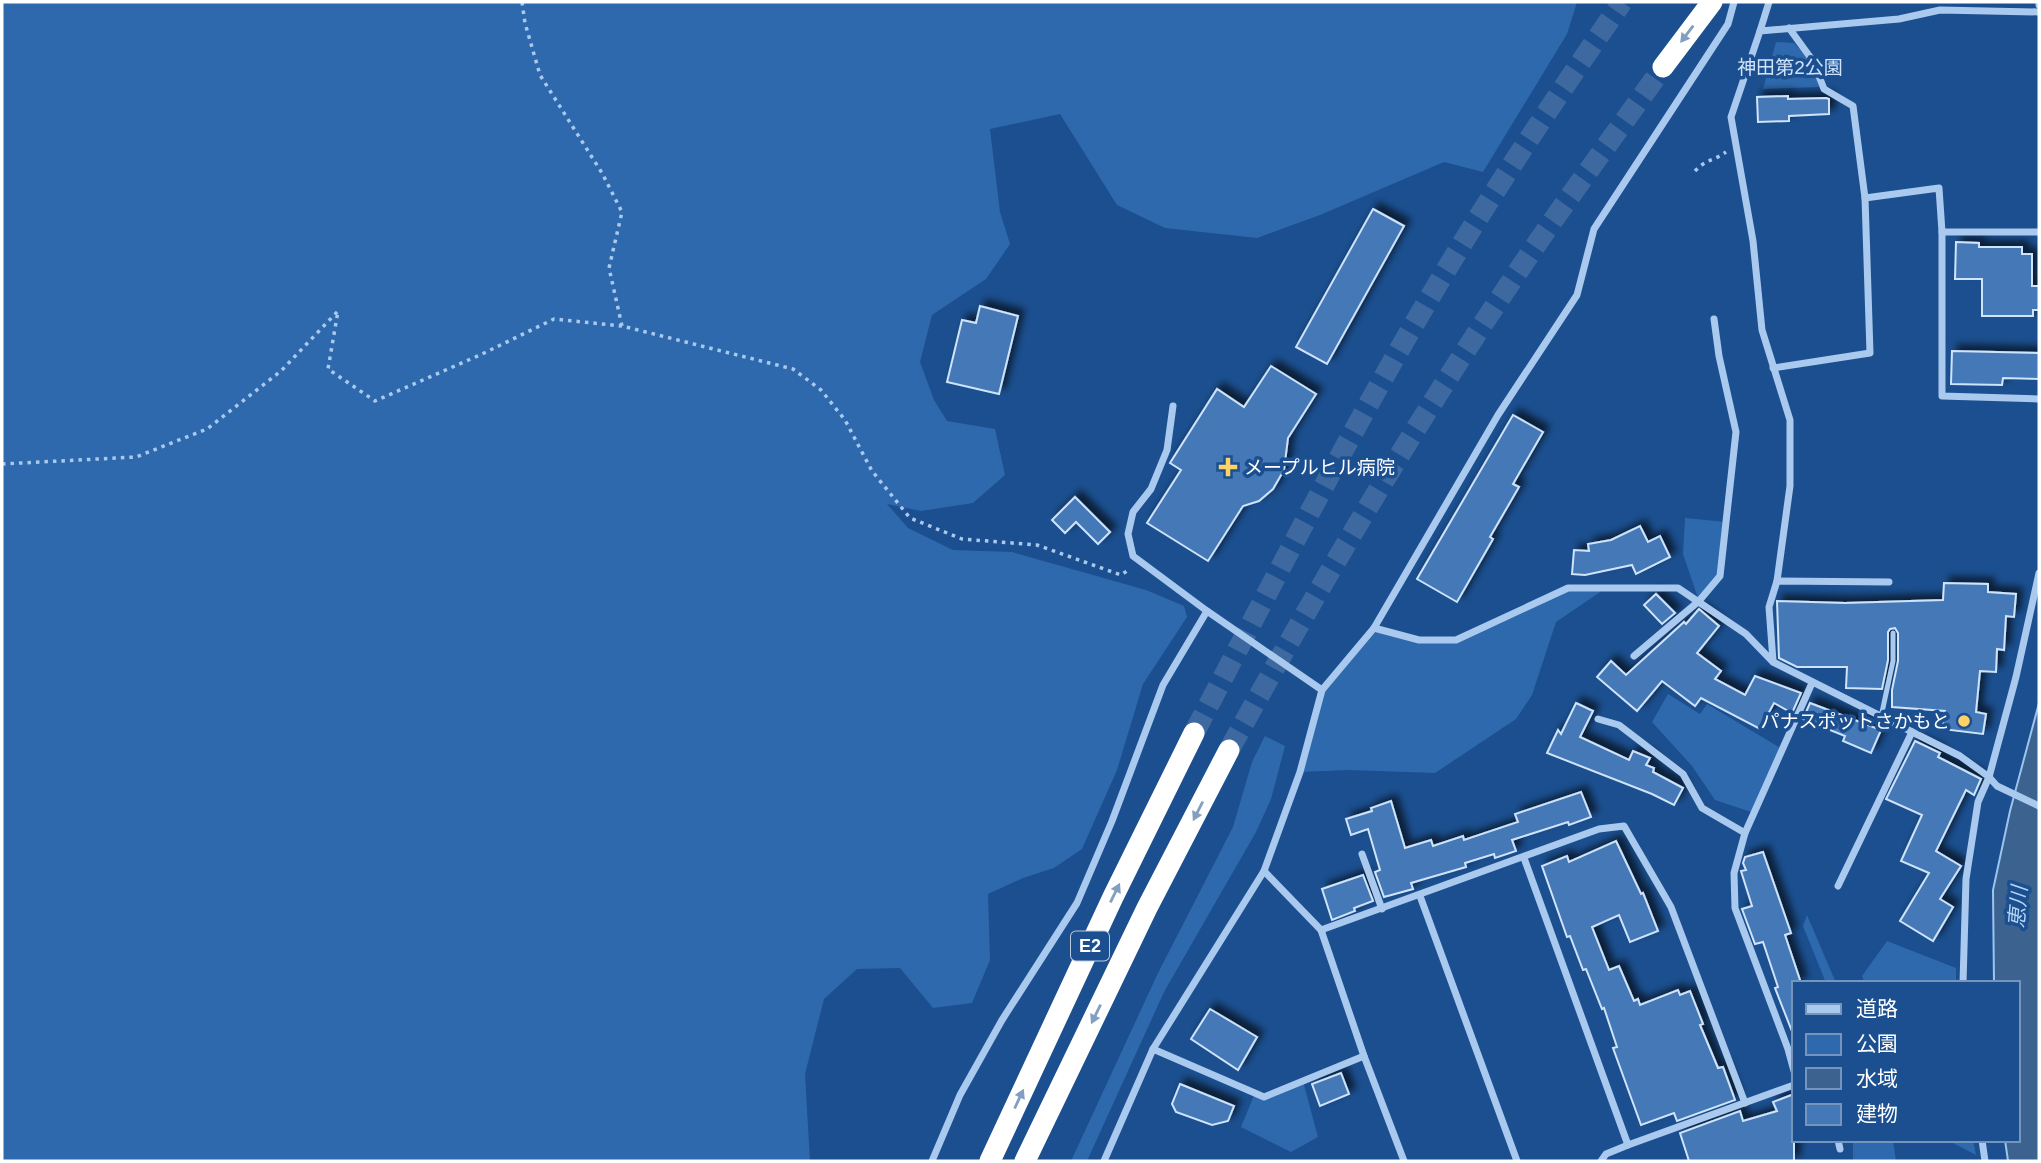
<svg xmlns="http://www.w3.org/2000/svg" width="2041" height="1163" viewBox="0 0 2041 1163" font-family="Helvetica,'Noto Sans JP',sans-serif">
<defs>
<filter id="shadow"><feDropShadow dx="6" dy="-6" stdDeviation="3.5" flood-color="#0009"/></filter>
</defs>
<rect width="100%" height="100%" fill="#1b4f8f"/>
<g fill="#2e69ad">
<path d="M2 2H1577L1567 34 1483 172 1444 162 1320 215 1257 238 1165 228 1117 205 1060 114 990 129 1000 212 1010 244 986 279 932 315 920 362 934 400 947 421 995 429 1005 475 973 503 921 511 887 504 908 528 953 550 1012 552 1146 590 1184 606 1187 617 1143 684 1117 770 1082 849 1054 868 1023 878 988 894 990 960 972 1003 933 1008 900 968 857 969 824 999 805 1074 810 1161H2Z"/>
<path d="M1776 42 1794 43 1810 60 1819 87 1763 89Z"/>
<path d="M1685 518 1726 522 1720 576 1699 601 1683 554Z"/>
<path d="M1568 588H1606L1556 622 1532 695 1516 719 1435 773 1348 770 1300 772 1322 690 1374 628 1419 639H1456Z"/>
<path d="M1668 694 1700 714 1707 704 1782 749 1754 813 1715 800 1692 766 1652 722Z"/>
<path d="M1265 736 1285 746 1271 799 1256 832 1164 992 1087 1161H1071L1158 973 1233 827 1252 762Z"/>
<path d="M1807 915 1836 983H1826L1803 926Z"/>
<path d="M1887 941 1956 968V983H1865L1862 976Z"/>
<path d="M1303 1081 1318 1137 1291 1152 1241 1127 1255 1093 1264 1097Z"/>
<path d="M1853 1140H1893L1896 1161H1853Z"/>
<path d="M1947 1140H1973L1976 1155Z"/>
</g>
<path fill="#3c6290" stroke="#9cc4f0" stroke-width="2" d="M2039 703V1161H2008L2005 1140H2018V983H1994L1993 890 2010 811Z"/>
<g fill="#4478b7" stroke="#cfe3fa" stroke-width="2" filter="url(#shadow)">
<path d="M1788 96V99L1826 98 1829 99V114L1789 116V121L1758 122 1757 97Z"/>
<path d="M1373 209 1404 226 1327 364 1296 347Z"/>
<path d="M1956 242 1979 243V247H2022V254H2032V286H2039V310H2033V316H1982V279H1955Z"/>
<path d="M980 306 1018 316 999 394 947 382 962 320 976 323Z"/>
<path d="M1952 351 2039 353V379L2003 378 2002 385 1951 384Z"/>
<path d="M1271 366 1316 394 1288 438 1284 470 1273 489 1259 501 1243 506 1208 561 1147 523 1181 470 1170 463 1217 389 1244 407Z"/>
<path d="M1513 415 1543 432 1513 484 1519 487 1490 537 1493 539 1457 602 1417 579Z"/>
<path d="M1075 497 1110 532 1098 544 1076 522 1065 533 1052 520Z"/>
<path d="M1640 526 1648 542 1660 536 1670 557 1636 574 1632 565 1585 575 1572 574 1574 550 1589 551 1588 544 1611 540Z"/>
<path d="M1944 583 1988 584V592L2016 594 2014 617 2006 616 2004 650 1997 649 1996 672 1980 671 1976 712 1986 714 1983 734 1942 729 1945 711 1892 707V690L1898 661V633L1895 628 1890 629 1888 632V660L1882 689 1846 688 1847 667H1797L1779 658 1777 601 1845 603 1943 600Z"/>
<path d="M1656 594 1675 613 1662 624 1644 605Z"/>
<path d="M1699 609 1719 626 1697 653 1721 671 1715 679 1745 695 1755 676 1801 693 1792 713 1774 703 1760 729 1701 698 1695 706 1662 681 1637 711 1597 677 1611 661 1626 675 1684 622 1686 624Z"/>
<path d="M1576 703 1593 711 1580 737 1629 760 1633 751 1650 758 1646 765 1654 768 1653 772 1683 788 1674 805 1652 794 1547 753 1558 730 1561 734Z"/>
<path d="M1810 703 1881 730 1871 753 1843 741 1845 736 1803 719Z"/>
<path d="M1915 741 1940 753 1938 757 1981 779 1974 795 1966 790 1936 851 1961 866 1940 899 1953 907 1933 941 1900 921 1929 873 1901 861 1922 815 1886 799Z"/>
<path d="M1581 792 1591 817 1569 825 1568 822 1512 840 1516 851 1495 858 1494 854 1465 863 1466 867 1411 883 1413 889 1384 897 1375 872 1380 870 1368 829 1351 835 1346 819 1372 811 1371 808 1391 801 1405 848 1431 840 1433 846 1463 836 1464 840 1518 822 1515 814Z"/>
<path d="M1616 841 1641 894 1643 893 1658 931 1630 942 1619 915 1592 927 1609 970 1619 966 1634 1001 1638 999 1640 1005 1678 990 1680 995 1690 991 1703 1024 1700 1025 1718 1068 1723 1067 1735 1100 1677 1121 1674 1113 1641 1125 1613 1048 1617 1047 1604 1008 1602 1009 1586 969 1583 970 1570 936 1567 937 1542 866 1567 856 1569 862Z"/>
<path d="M1763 852 1791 933 1785 935 1801 983H1794L1793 1034 1775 988 1778 987 1763 942 1755 944 1742 909 1752 906 1741 871 1746 870 1743 863 1745 857Z"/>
<path d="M1363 875 1373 901 1354 908 1355 911 1332 920 1322 889Z"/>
<path d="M1210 1009 1257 1037 1238 1070 1191 1039Z"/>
<path d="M1341 1073 1349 1094 1320 1106 1312 1084Z"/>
<path d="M1180 1084 1234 1106 1228 1121 1212 1125 1176 1112 1172 1104Z"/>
<path d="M1794 1094V1161H1689L1680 1133 1740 1111 1743 1121 1777 1111 1773 1102Z"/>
</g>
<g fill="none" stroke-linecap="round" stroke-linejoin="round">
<g stroke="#3d69a0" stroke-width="21" stroke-dasharray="21 10" stroke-linecap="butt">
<path d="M1194 733C1289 552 1382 368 1492 196 1534 130 1578 66 1622 2"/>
<path d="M1229 750C1319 586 1414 425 1519 270 1565 201 1615 135 1663 67"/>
</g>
<g stroke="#a9c9ee" stroke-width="3.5" stroke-dasharray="3.5 5" stroke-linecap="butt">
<path d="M522 2 525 23 540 75 602 173 622 212 609 268 622 326 793 369 821 390 845 420 872 471 910 518 962 539 1037 545 1121 575 1130 569"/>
<path d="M1695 171C1706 159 1714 161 1726 152"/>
<path d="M2 464 136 457 207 429 281 371 338 311 328 369 375 401 480 355 554 319 622 326"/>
</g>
<path stroke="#a9c9ee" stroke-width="5" d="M1881 717 1893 661V633"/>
<g stroke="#a9c9ee" stroke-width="7">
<path d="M2039 2V5"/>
<path d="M1760 31 1769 2"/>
<path d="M1865 198 1939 188 1942 232V396L2039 399"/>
<path d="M1942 232H2039"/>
<path d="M1773 368 1870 353 1865 198 1853 106 1824 89 1813 61 1789 28"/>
<path d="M1173 406 1167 450 1151 489 1133 512 1128 534 1133 556 1207 611 1322 690"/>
<path d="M1777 581 1790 486V420L1762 330 1753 241 1731 117 1760 31 1899 19 1940 10 2039 12"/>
<path d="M1374 628 1419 640H1456L1568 588H1678L1746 634 1773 662 1960 756 1989 777 1997 786 2039 806"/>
<path d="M1634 656 1699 601 1720 576 1736 432 1719 356 1714 319"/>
<path d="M1773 661 1769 607 1777 581 1889 582"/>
<path d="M1598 719 1619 725 1683 774 1702 808 1745 833"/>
<path d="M1362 854 1382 909"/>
<path d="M1524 858 1628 1145"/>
<path d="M1264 871 1321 930 1364 1056 1404 1161"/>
<path d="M1838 886 1912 732"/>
<path d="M1420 896 1517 1161"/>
<path d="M1321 930 1599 829 1624 826 1671 907 1745 1103"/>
<path d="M1963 983 1966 879 1978 802 1989 777 2016 677 2039 573"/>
<path d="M1153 1049 1264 1097 1364 1056"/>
<path d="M1794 1071 1788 1049 1735 908 1734 873 1745 833 1812 683"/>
<path d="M1838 1140 1840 1149"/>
<path d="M1982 1140 1985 1161"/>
<path d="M932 1161 960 1095 1002 1020 1077 903 1112 821 1163 685 1207 611"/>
<path d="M1104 1161 1153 1049 1264 871 1300 772 1322 690 1374 628 1498 415 1577 295 1594 229 1728 24 1734 2"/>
<path d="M1601 1161 1606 1154 1628 1145 1794 1085"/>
</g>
<g stroke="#fff" stroke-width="21">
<path d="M1663 67 1712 2"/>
<path d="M990 1161 1113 897 1194 733"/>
<path d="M1025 1161 1147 908 1229 750"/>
</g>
</g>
<defs><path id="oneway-solid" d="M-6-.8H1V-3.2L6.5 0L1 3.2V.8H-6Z" transform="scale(1.75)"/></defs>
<g fill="#829ec1">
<use href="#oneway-solid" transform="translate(1687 34) rotate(127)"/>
<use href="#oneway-solid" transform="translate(1198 811) rotate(117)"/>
<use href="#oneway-solid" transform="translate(1115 893) rotate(-64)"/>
<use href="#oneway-solid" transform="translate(1096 1014) rotate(116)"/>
<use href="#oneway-solid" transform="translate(1019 1099) rotate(-65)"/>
</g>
<g fill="#ffd166" stroke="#1b4f8f" stroke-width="2.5">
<path d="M1224.5 456.5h7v7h7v7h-7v7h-7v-7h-7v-7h7z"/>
<circle cx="1964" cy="721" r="7"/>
</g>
<g text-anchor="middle" stroke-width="7" stroke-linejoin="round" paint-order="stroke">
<rect fill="#1b4f8f" stroke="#bbcadd" stroke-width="2" x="1071" y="931.5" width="38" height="29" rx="5"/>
<g font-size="18" font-weight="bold" fill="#fff">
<text x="1090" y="952">E2</text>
</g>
<g font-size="19" fill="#cfe3fa" stroke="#1b4f8f">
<text x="1790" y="74">神田第2公園</text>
</g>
<g font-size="19" fill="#fff" stroke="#1b4f8f" text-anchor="start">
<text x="1244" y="474">メープルヒル病院</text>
<text x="1950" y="728" text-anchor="end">パナスポットさかもと</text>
</g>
<g font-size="21" font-style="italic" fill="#b5d3f5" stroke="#1b4f8f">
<text transform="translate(2018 907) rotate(-85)" y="7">恵川</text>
</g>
</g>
<rect width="2041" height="1163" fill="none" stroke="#ffffff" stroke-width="7"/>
<rect x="1792" y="981" width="228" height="161" fill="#1b4f8f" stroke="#7695bc" stroke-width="2"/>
<rect x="1806" y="1004" width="35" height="10" fill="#a9c9ee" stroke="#7695bc" stroke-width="2"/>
<text x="1856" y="1016" font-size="21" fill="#ffffff">道路</text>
<rect x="1806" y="1034" width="35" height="21" fill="#2e69ad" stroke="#7695bc" stroke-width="2"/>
<text x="1856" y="1051" font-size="21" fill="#ffffff">公園</text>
<rect x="1806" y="1068" width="35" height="21" fill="#3c6290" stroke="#7695bc" stroke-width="2"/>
<text x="1856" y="1086" font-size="21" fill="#ffffff">水域</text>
<rect x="1806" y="1104" width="35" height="21" fill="#4478b7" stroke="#7695bc" stroke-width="2"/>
<text x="1856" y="1121" font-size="21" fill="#ffffff">建物</text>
</svg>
